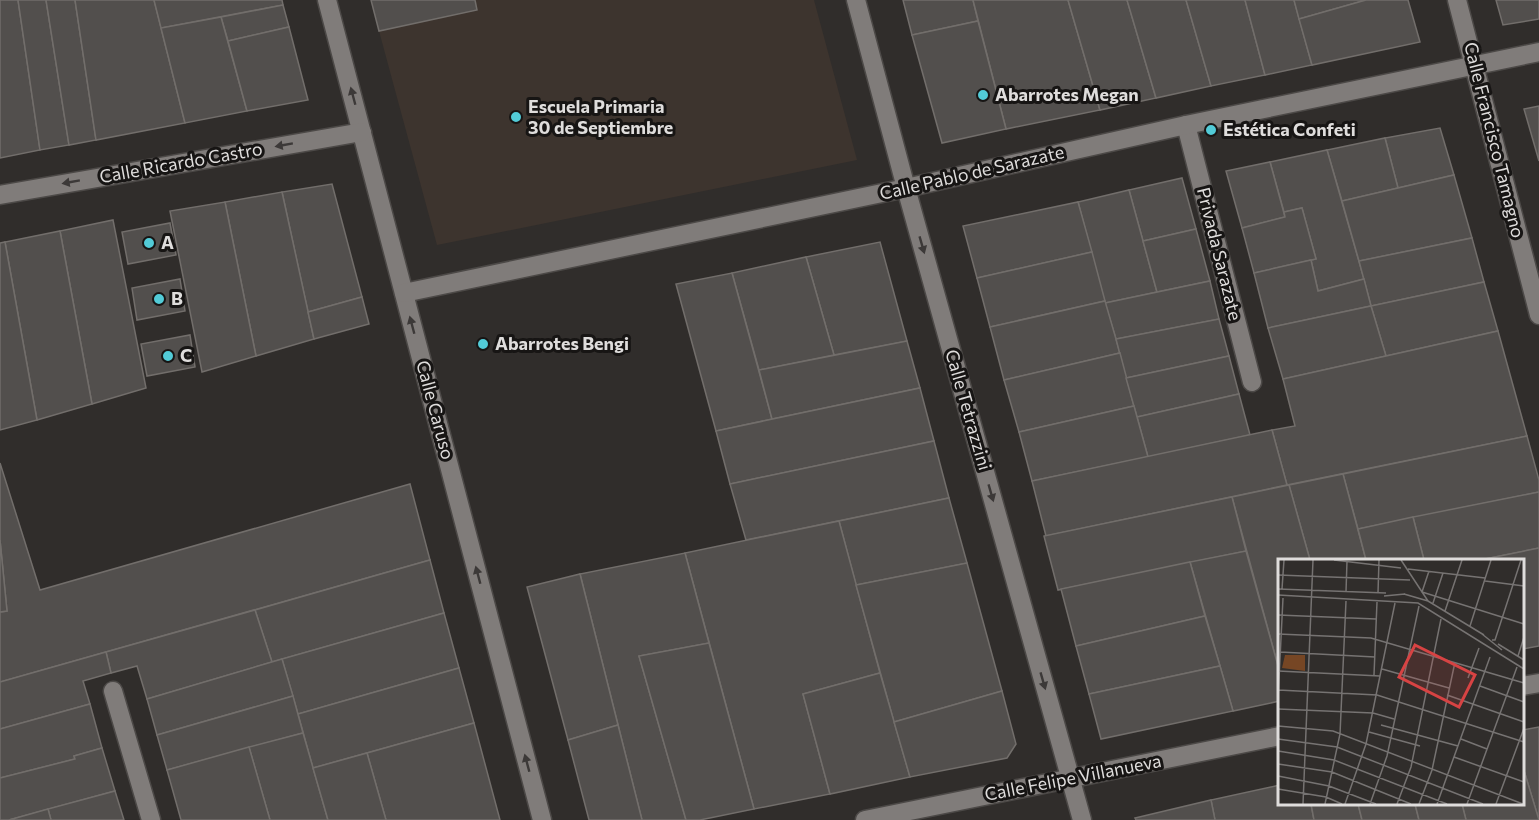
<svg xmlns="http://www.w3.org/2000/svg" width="1539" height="820" viewBox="0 0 1539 820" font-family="Commissioner,sans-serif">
<rect width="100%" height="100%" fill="#302d2b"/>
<path fill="#3d342e" d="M475 0H814L857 160 437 245 379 31 476 10Z"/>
<g fill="#524f4d" stroke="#726e6b" stroke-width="1.5">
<path d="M0 0H18L40 150 0 158Z"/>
<path d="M18 0H46L69 145 40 150Z"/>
<path d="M46 0H75L96 140 69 145Z"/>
<path d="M75 0H154L185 123 96 140Z"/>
<path d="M154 0H282L283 5 161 28Z"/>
<path d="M371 0H475L477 10 379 31Z"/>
<path d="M903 0H973L978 21 912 35Z"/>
<path d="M973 0H1068L1100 110 1006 129Z"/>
<path d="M1068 0H1127L1156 98 1100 110Z"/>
<path d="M1127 0H1186L1211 86 1156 98Z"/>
<path d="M1186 0H1245L1265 75 1211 86Z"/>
<path d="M1245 0H1294L1312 65 1265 75Z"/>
<path d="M1294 0H1366L1299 19Z"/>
<path d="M1366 0H1408L1420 42 1312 65 1299 19Z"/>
<path d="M1496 0H1539V19L1503 25Z"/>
<path d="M283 5 289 27 228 41 221 17Z"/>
<path d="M221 17 247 111 185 123 161 28Z"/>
<path d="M978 21 1006 129 942 143 912 35Z"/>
<path d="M289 27 308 100 247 111 228 41Z"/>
<path d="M1539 106V161L1524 109Z"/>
<path d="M1440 128 1454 175 1398 188 1385 138Z"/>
<path d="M1385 138 1398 188 1342 201 1327 150Z"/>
<path d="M1327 150 1364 279 1318 291 1311 260 1316 259 1302 208 1284 212 1270 162Z"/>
<path d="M1270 162 1285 217 1242 228 1226 171Z"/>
<path d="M1454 175 1472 238 1359 261 1342 201Z"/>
<path d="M1182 178 1196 229 1143 241 1129 190Z"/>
<path d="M332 184 362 297 308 312 282 192Z"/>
<path d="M1129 190 1157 292 1105 303 1078 202Z"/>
<path d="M282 192 314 339 256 356 225 202Z"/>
<path d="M225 202 256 356 202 372 170 211Z"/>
<path d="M1078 202 1092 252 977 278 963 226Z"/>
<path d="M1302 208 1316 259 1254 273 1242 228 1285 217 1284 212Z"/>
<path d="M113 220 146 388 92 404 60 231Z"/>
<path d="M170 223 176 255 128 264 122 232Z"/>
<path d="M1196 229 1210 281 1157 292 1143 241Z"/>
<path d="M60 231 92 404 37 420 5 242Z"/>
<path d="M1472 238 1484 282 1371 306 1359 261Z"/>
<path d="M5 242 37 420 0 430V243Z"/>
<path d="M880 242 907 341 834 355 806 257Z"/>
<path d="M1092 252 1105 301 990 327 977 278Z"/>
<path d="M806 257 834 355 759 370 732 273Z"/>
<path d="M1311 260 1318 291 1364 279 1371 306 1268 328 1254 273Z"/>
<path d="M732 273 772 419 716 431 676 284Z"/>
<path d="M180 279 185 311 137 320 132 288Z"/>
<path d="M1210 281 1219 319 1116 339 1105 303Z"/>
<path d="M1484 282 1498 331 1386 356 1371 306Z"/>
<path d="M362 297 369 324 314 339 308 312Z"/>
<path d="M1105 301 1120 353 1004 380 990 327Z"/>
<path d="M1371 306 1386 356 1283 379 1268 328Z"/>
<path d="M1219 319 1229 356 1126 378 1116 339Z"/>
<path d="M1498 331 1527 436 1287 485 1272 430 1295 426 1283 379Z"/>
<path d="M190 335 195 367 147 376 141 344Z"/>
<path d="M907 341 920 388 772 419 759 370Z"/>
<path d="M1120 353 1134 406 1019 432 1004 380Z"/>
<path d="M1229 356 1239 394 1137 417 1126 378Z"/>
<path d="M920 388 934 441 730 484 716 431Z"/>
<path d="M1239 394 1250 435 1148 457 1137 417Z"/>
<path d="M1134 406 1148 457 1032 481 1019 432Z"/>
<path d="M1272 430 1287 485 1046 536 1032 481Z"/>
<path d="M1527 436 1539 480V492L1358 529 1343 474Z"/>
<path d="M934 441 949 498 746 540 730 484Z"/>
<path d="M0 463 40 590 410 484 430 560 0 682V612L7 611 0 540Z"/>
<path d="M1343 474 1366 560H1310L1289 485Z"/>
<path d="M1289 485 1310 560H1280V673L1232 497Z"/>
<path d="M1539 492V548L1480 560H1424L1413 517Z"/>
<path d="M1232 497 1246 551 1058 590 1044 536Z"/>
<path d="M949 498 967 563 856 585 839 521Z"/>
<path d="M1413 517 1424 560H1366L1358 529Z"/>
<path d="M839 521 880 673 803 694 830 794 754 809 685 553Z"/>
<path d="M0 540 7 611 0 612Z"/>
<path d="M1539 548V646L1522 649V560H1480Z"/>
<path d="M1246 551 1280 673V701L1233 711 1190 562Z"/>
<path d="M685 553 709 643 639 656 686 820H642L580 574Z"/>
<path d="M430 560 444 613 272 662 255 610Z"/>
<path d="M1190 562 1205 616 1076 646 1061 589Z"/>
<path d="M967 563 1002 691 894 722 856 585Z"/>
<path d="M580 574 618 725 568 740 527 587Z"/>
<path d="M255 610 272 662 147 699 137 666 111 673 106 652Z"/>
<path d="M444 613 459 668 298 714 282 659Z"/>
<path d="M1205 616 1220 666 1089 694 1076 646Z"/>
<path d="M709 643 754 809 700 820H686L639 656Z"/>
<path d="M106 652 111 673 83 681 90 704 0 729V682Z"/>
<path d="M282 659 293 696 157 735 147 699Z"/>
<path d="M1220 666 1233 711 1101 739 1089 694Z"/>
<path d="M459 668 474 723 313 768 298 714Z"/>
<path d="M880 673 910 777 830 794 803 694Z"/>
<path d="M1002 691 1016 744 1007 758 910 777 894 722Z"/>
<path d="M293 696 303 733 167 770 157 735Z"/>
<path d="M90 704 102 748 74 756 75 759 0 778V729Z"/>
<path d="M474 723 500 820H386L367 753Z"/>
<path d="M618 725 642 820H589L568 740Z"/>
<path d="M1539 727V820L1522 764V730Z"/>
<path d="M303 733 328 820H270L249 747Z"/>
<path d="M249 747 270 820H181L167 770Z"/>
<path d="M102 748 115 791 9 820H0V778L75 759 74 756Z"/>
<path d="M367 753 386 820H328L313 768Z"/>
<path d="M1522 764 1539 820H1466L1462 804H1522Z"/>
<path d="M1280 785V804H1311L1314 820H1215L1211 800Z"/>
<path d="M115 791 124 820H51L48 809Z"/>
<path d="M1211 800 1215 820H1136L1135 818Z"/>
<path d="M1311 804H1358L1362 820H1314Z"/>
<path d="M1358 804H1415L1419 820H1362Z"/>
<path d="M1415 804H1462L1466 820H1419Z"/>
<path d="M48 809 51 820H9Z"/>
</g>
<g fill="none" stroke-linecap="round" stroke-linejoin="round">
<defs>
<g id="minor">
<path d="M327 0 542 820"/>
<path d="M856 0 906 188 1082 820"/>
<path d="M1457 0 1539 315"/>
<path d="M1186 125 1252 382"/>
<path d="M0 195 362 132"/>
<path d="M404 293 906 188 1186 125 1539 52"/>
<path d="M1522 686 1539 683"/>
<path d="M113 691 151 820"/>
<path d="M865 820 1280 736"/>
</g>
</defs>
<use href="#minor" stroke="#4c4947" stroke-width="21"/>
<use href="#minor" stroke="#807c7a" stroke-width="18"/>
</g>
<defs><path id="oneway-solid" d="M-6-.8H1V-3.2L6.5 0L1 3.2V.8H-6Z" transform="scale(1.5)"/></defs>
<g fill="#3c3938">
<use href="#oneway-solid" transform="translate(353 96) rotate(-105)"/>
<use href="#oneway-solid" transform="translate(284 145) rotate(170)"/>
<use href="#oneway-solid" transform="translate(71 182) rotate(170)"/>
<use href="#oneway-solid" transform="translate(922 245) rotate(74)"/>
<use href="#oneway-solid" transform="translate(412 325) rotate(-105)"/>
<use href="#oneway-solid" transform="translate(991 493) rotate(74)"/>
<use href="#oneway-solid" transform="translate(478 575) rotate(-105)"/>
<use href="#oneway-solid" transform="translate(1043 681) rotate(74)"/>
<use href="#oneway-solid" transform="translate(527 763) rotate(-105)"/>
</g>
<g fill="#52cbd7" stroke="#171514" stroke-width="2">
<circle cx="983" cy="95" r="6"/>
<circle cx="516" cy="117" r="6"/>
<circle cx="1211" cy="130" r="6"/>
<circle cx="149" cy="243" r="6"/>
<circle cx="159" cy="299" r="6"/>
<circle cx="483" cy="344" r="6"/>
<circle cx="168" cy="356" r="6"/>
</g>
<g text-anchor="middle" stroke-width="6" stroke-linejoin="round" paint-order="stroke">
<g font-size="18" font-weight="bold" fill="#dfdddc" stroke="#171514" text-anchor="start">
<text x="995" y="101">Abarrotes Megan</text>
<text x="528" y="113">Escuela Primaria<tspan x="528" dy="21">30 de Septiembre</tspan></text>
<text x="1223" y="136">Estética Confeti</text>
<text x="161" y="249">A</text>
<text x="171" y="305">B</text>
<text x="495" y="350">Abarrotes Bengi</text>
<text x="180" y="362">C</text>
</g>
<g font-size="18" fill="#dfdddc" stroke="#171514">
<text transform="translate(1494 140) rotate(76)" y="6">Calle Francisco Tamagno</text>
<text transform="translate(181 163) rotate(-10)" y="6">Calle Ricardo Castro</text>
<text transform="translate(972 173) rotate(-13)" y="6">Calle Pablo de Sarazate</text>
<text transform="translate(1219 254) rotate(76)" y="6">Privada Sarazate</text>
<text transform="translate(435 410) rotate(75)" y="6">Calle Caruso</text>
<text transform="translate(968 410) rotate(74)" y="6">Calle Tetrazzini</text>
<text transform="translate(1073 778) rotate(-11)" y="6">Calle Felipe Villanueva</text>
</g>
</g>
<g transform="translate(1278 559)">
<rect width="246" height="246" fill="#302d2b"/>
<path d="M7 96H27V112L4 109Z" fill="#764624"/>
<path fill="none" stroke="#767372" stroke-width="1.5" d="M56 1 123 9M123 1 150 42M130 10 207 19M151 12 144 33 246 65M0 16 132 21M207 22 246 27M0 30 108 34M4 30 6 1M68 33 69 2M100 34 101 1M126 35 150 42 206 76M0 36 140 44 246 110M106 37 127 35M155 44 165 14M167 52 184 1M0 56 98 60M192 67 213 1M0 75 93 79 246 124M204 75 224 91M214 81H217L243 1M220 85 246 101M2 93 97 98M240 97 246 78M104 110 171 129M0 112 102 117M96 116 99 43M190 119 201 89M202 127 246 143M0 131 99 136 246 183M169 136 246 163M0 140 5 39M0 150 95 154 116 160M103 166 180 187M0 167 55 172 245 245M91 173 142 187M0 180 59 188 205 245M183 180 209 190M0 192 56 201 169 245M176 198 246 223M0 205 54 213 133 245M0 217 51 227 98 245M0 230 48 238 64 245M25 245 35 1M47 245 62 175 68 42M67 245 88 185 117 44M92 245 109 197 141 47M119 245 133 208 163 60M141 245 154 211 177 103M159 245 212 98M189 245 239 108M218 245 246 169"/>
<path fill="#d74343" fill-opacity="0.15" stroke="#d74343" stroke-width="3" d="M137 86 197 116 181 148 121 118Z"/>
<rect width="246" height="246" fill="none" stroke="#dfdddc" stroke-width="3"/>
</g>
</svg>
